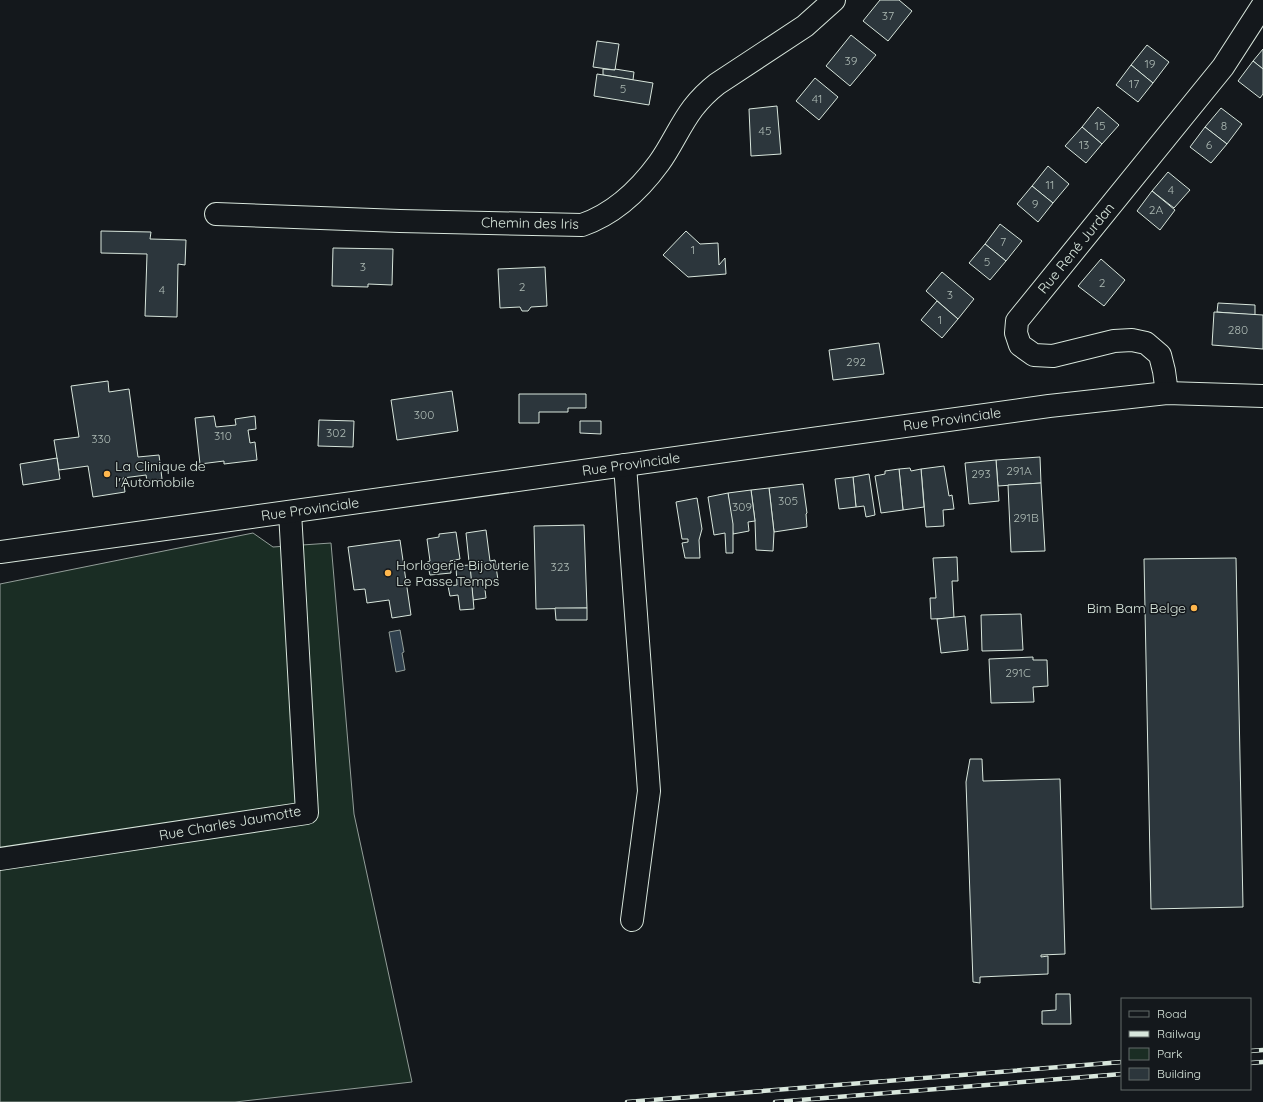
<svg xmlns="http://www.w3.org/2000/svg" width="1263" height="1102" viewBox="0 0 1263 1102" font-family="Quicksand,sans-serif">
<rect width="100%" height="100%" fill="#14181c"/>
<path fill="#1a2d24" stroke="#939e99" d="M253 533 273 547 331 543 354 814 412 1082 235 1102H0V584Z"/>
<path fill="#2f3f4d" stroke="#939e99" d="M400 630 404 652 402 653 405 670 396 672 389 632Z"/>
<g fill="#2c363c" stroke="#d8e6dc">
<path d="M880 0H899L912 11 888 41 863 21Z"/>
<path d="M851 35 876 55 850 86 826 66Z"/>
<path d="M597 41 619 44 615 70 593 67Z"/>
<path d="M1147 45 1169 62 1153 83 1131 65Z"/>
<path d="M1263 49V69L1253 61Z"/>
<path d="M1253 61 1263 69V94L1260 98 1238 81Z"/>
<path d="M1131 65 1153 83 1138 102 1116 85Z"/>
<path d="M603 69 615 70V69L634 72 633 80 603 75Z"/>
<path d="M597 74 653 83 649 105 594 96Z"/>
<path d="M815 78 838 97 819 120 796 101Z"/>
<path d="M777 106 781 154 751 156 749 109Z"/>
<path d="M1098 107 1119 125 1102 144 1082 127Z"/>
<path d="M1221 108 1242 124 1227 144 1205 127Z"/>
<path d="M1082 127 1102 144 1086 163 1065 146Z"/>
<path d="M1205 127 1227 144 1211 163 1190 147Z"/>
<path d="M1048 166 1069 184 1053 203 1032 186Z"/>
<path d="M1168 172 1190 190 1174 208 1152 191Z"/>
<path d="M1032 186 1053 203 1038 222 1017 204Z"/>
<path d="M1152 191 1175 210 1160 230 1137 211Z"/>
<path d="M1000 224 1022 241 1006 261 985 244Z"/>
<path d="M101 231 151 232 150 239 186 240 185 265 178 264 177 317 145 316 147 254 101 253Z"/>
<path d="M686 231 700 244 718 243 719 265 725 258 726 274 688 277 663 255Z"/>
<path d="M985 244 1006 261 990 280 969 263Z"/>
<path d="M333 248 393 249 392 285 368 284V287L332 286Z"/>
<path d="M1101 259 1125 280 1104 306 1078 286Z"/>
<path d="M545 267 547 306 531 307 528 311H522L520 307 500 308 498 269Z"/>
<path d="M942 272 974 299 958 319 926 291Z"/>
<path d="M937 301 958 319 942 338 921 320Z"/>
<path d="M1218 303 1255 305V315L1217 312Z"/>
<path d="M1214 312 1263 315V349L1212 345Z"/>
<path d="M879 343 884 374 833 380 829 350Z"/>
<path d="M108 381 109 392 129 389 138 457 159 455 162 479 147 481 146 475 123 478 125 492 93 497 88 466 59 470 54 440 79 437 71 386Z"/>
<path d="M452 391 458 431 397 440 391 400Z"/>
<path d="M519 394H586V408H568V412H539V423H519Z"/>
<path d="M214 416 216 427 236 425 235 419 255 416 256 429 248 430 250 443 255 442 257 460 224 464V461L200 464 195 418Z"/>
<path d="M319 420 354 421 353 447 318 446Z"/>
<path d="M580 421H601V434L580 433Z"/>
<path d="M1040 457 1041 483 998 486 996 460Z"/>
<path d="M57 458 60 479 23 485 20 464Z"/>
<path d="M996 460 999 501 969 504 965 463Z"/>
<path d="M944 466 949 496 952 495 954 509 943 510 944 526 926 527 921 469Z"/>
<path d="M910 468 911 471 921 469 924 507 903 510 899 469Z"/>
<path d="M899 469 903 510 881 513 875 476 885 474V471Z"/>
<path d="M869 474 875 515 866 517 864 506 856 507 853 477Z"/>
<path d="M853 477 856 507 839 509 835 479Z"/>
<path d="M1041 483 1045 551 1011 552 1008 485Z"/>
<path d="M803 484 807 513 806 514 807 527 774 532 769 488Z"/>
<path d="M769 488 774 532 773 551 756 550 755 521 751 490Z"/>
<path d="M751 490 755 521 748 522 749 531 733 534 728 493Z"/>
<path d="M728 493 733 524V553H726L725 533 714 535 708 497Z"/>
<path d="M697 498 702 529 699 540 700 558H685L682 543 688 542V539H682L676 502Z"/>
<path d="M584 525 587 608 536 609 534 526Z"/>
<path d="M486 530 490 561 495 560 498 580 484 581 486 598 473 600 466 533Z"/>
<path d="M456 532 460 559 450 561 451 573 430 575 427 562 430 561 427 539 439 537V534Z"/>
<path d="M400 540 411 615 392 618 389 600 367 603 365 589 354 590 348 547Z"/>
<path d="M957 557 958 581H952L954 618 931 619 930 598H936L933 558Z"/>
<path d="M1236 558 1243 907 1151 909 1144 559Z"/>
<path d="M470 565 474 609 460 610 458 595 450 596 448 586 457 585 456 566Z"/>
<path d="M555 608H587V620H556Z"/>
<path d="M1021 614 1023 650 982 651 981 615Z"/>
<path d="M965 616 968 650 941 653 937 619Z"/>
<path d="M1033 657V660H1047L1048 686 1033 687 1034 702 991 703 989 659Z"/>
<path d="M970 759H982L983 781 1060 779 1065 954 1041 955V957L1048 956V974L980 977V983L973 982 966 782Z"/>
<path d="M1056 994H1070L1071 1024H1042V1011L1056 1010Z"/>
</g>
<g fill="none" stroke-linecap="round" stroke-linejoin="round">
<defs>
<g id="minor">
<path d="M216 214 400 221 582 225C614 214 640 189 659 163 672 145 680 125 693 108 700 99 708 91 717 84L805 26 834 0"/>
<path d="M1167 393 1164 371 1160 355 1146 343 1132 340 1114 341 1053 356 1034 355 1020 345 1016 333 1017 321 1223 67 1263 5"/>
<path d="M625 465 649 791 632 920"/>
<path d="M0 859 307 813 290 512"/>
</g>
<path id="major" d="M0 552 1049 406 1167 393 1263 396"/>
</defs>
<use href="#minor" stroke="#d8e6dc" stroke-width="24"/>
<use href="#major" stroke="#d8e6dc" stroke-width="24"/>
<use href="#minor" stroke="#14181c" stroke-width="22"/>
<use href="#major" stroke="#14181c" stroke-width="22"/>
<defs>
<g id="rail">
<path d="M1250 1051 1263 1050"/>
<path d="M1250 1063 1263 1062"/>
<path d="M627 1102 1122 1062"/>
<path d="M775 1102 1122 1074"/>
</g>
</defs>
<use href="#rail" stroke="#d8e6dc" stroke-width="4.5"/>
<use href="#rail" stroke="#14181c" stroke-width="3" stroke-dasharray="9" stroke-linecap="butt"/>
</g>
<g fill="#ffb74d" stroke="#14181c" stroke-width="1.5">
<circle cx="107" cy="474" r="4"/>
<circle cx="388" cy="573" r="4"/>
<circle cx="1194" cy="608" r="4"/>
</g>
<g text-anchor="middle" stroke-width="3" stroke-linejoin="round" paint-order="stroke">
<g font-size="12" fill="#adbab4">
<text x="888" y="20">37</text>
<text x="851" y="65">39</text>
<text x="1150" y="68">19</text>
<text x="1134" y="88">17</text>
<text x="623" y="93">5</text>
<text x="817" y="103">41</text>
<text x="1100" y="130">15</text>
<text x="1224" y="130">8</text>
<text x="765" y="135">45</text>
<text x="1084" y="149">13</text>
<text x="1209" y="149">6</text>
<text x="1050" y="189">11</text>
<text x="1171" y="194">4</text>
<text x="1035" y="208">9</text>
<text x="1156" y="214">2A</text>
<text x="1003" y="246">7</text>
<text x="693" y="254">1</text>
<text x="987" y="266">5</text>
<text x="363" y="271">3</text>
<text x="1102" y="287">2</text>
<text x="522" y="291">2</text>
<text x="162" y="294">4</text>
<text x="950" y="299">3</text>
<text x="940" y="324">1</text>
<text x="1238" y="334">280</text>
<text x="856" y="366">292</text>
<text x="424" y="419">300</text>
<text x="336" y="437">302</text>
<text x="223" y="440">310</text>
<text x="101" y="443">330</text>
<text x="1019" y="475">291A</text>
<text x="981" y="478">293</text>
<text x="788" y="505">305</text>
<text x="742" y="511">309</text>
<text x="1026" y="522">291B</text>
<text x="560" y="571">323</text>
<text x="1018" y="677">291C</text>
</g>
<g font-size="14" fill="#d8e6dc" stroke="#14181c">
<text transform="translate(530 223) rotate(1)" y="5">Chemin des Iris</text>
<text transform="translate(1076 248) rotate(-51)" y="5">Rue René Jurdan</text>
<text transform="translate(952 419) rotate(-8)" y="5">Rue Provinciale</text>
<text transform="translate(631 464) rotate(-8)" y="5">Rue Provinciale</text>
<text transform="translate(310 509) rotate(-8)" y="5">Rue Provinciale</text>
<text transform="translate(230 823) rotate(-10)" y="5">Rue Charles Jaumotte</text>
</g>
<g font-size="14" fill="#d8e6dc" stroke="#14181c" text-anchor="start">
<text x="115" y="471">La Clinique de<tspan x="115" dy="16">l'Automobile</tspan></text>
<text x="396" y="570">Horlogerie Bijouterie<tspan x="396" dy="16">Le Passe Temps</tspan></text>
<text x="1186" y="613" text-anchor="end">Bim Bam Belge</text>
</g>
</g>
<rect x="1121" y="998" width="130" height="92" fill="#14181c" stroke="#626a69"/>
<rect x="1129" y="1011" width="20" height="6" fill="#14181c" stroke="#626a69"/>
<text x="1157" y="1018" font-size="12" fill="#d8e6dc">Road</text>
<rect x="1129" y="1031" width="20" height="6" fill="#d8e6dc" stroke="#626a69"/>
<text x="1157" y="1038" font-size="12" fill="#d8e6dc">Railway</text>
<rect x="1129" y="1048" width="20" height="12" fill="#1a2d24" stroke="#626a69"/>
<text x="1157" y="1058" font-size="12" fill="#d8e6dc">Park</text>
<rect x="1129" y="1068" width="20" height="12" fill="#2c363c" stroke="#626a69"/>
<text x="1157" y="1078" font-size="12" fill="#d8e6dc">Building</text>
</svg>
